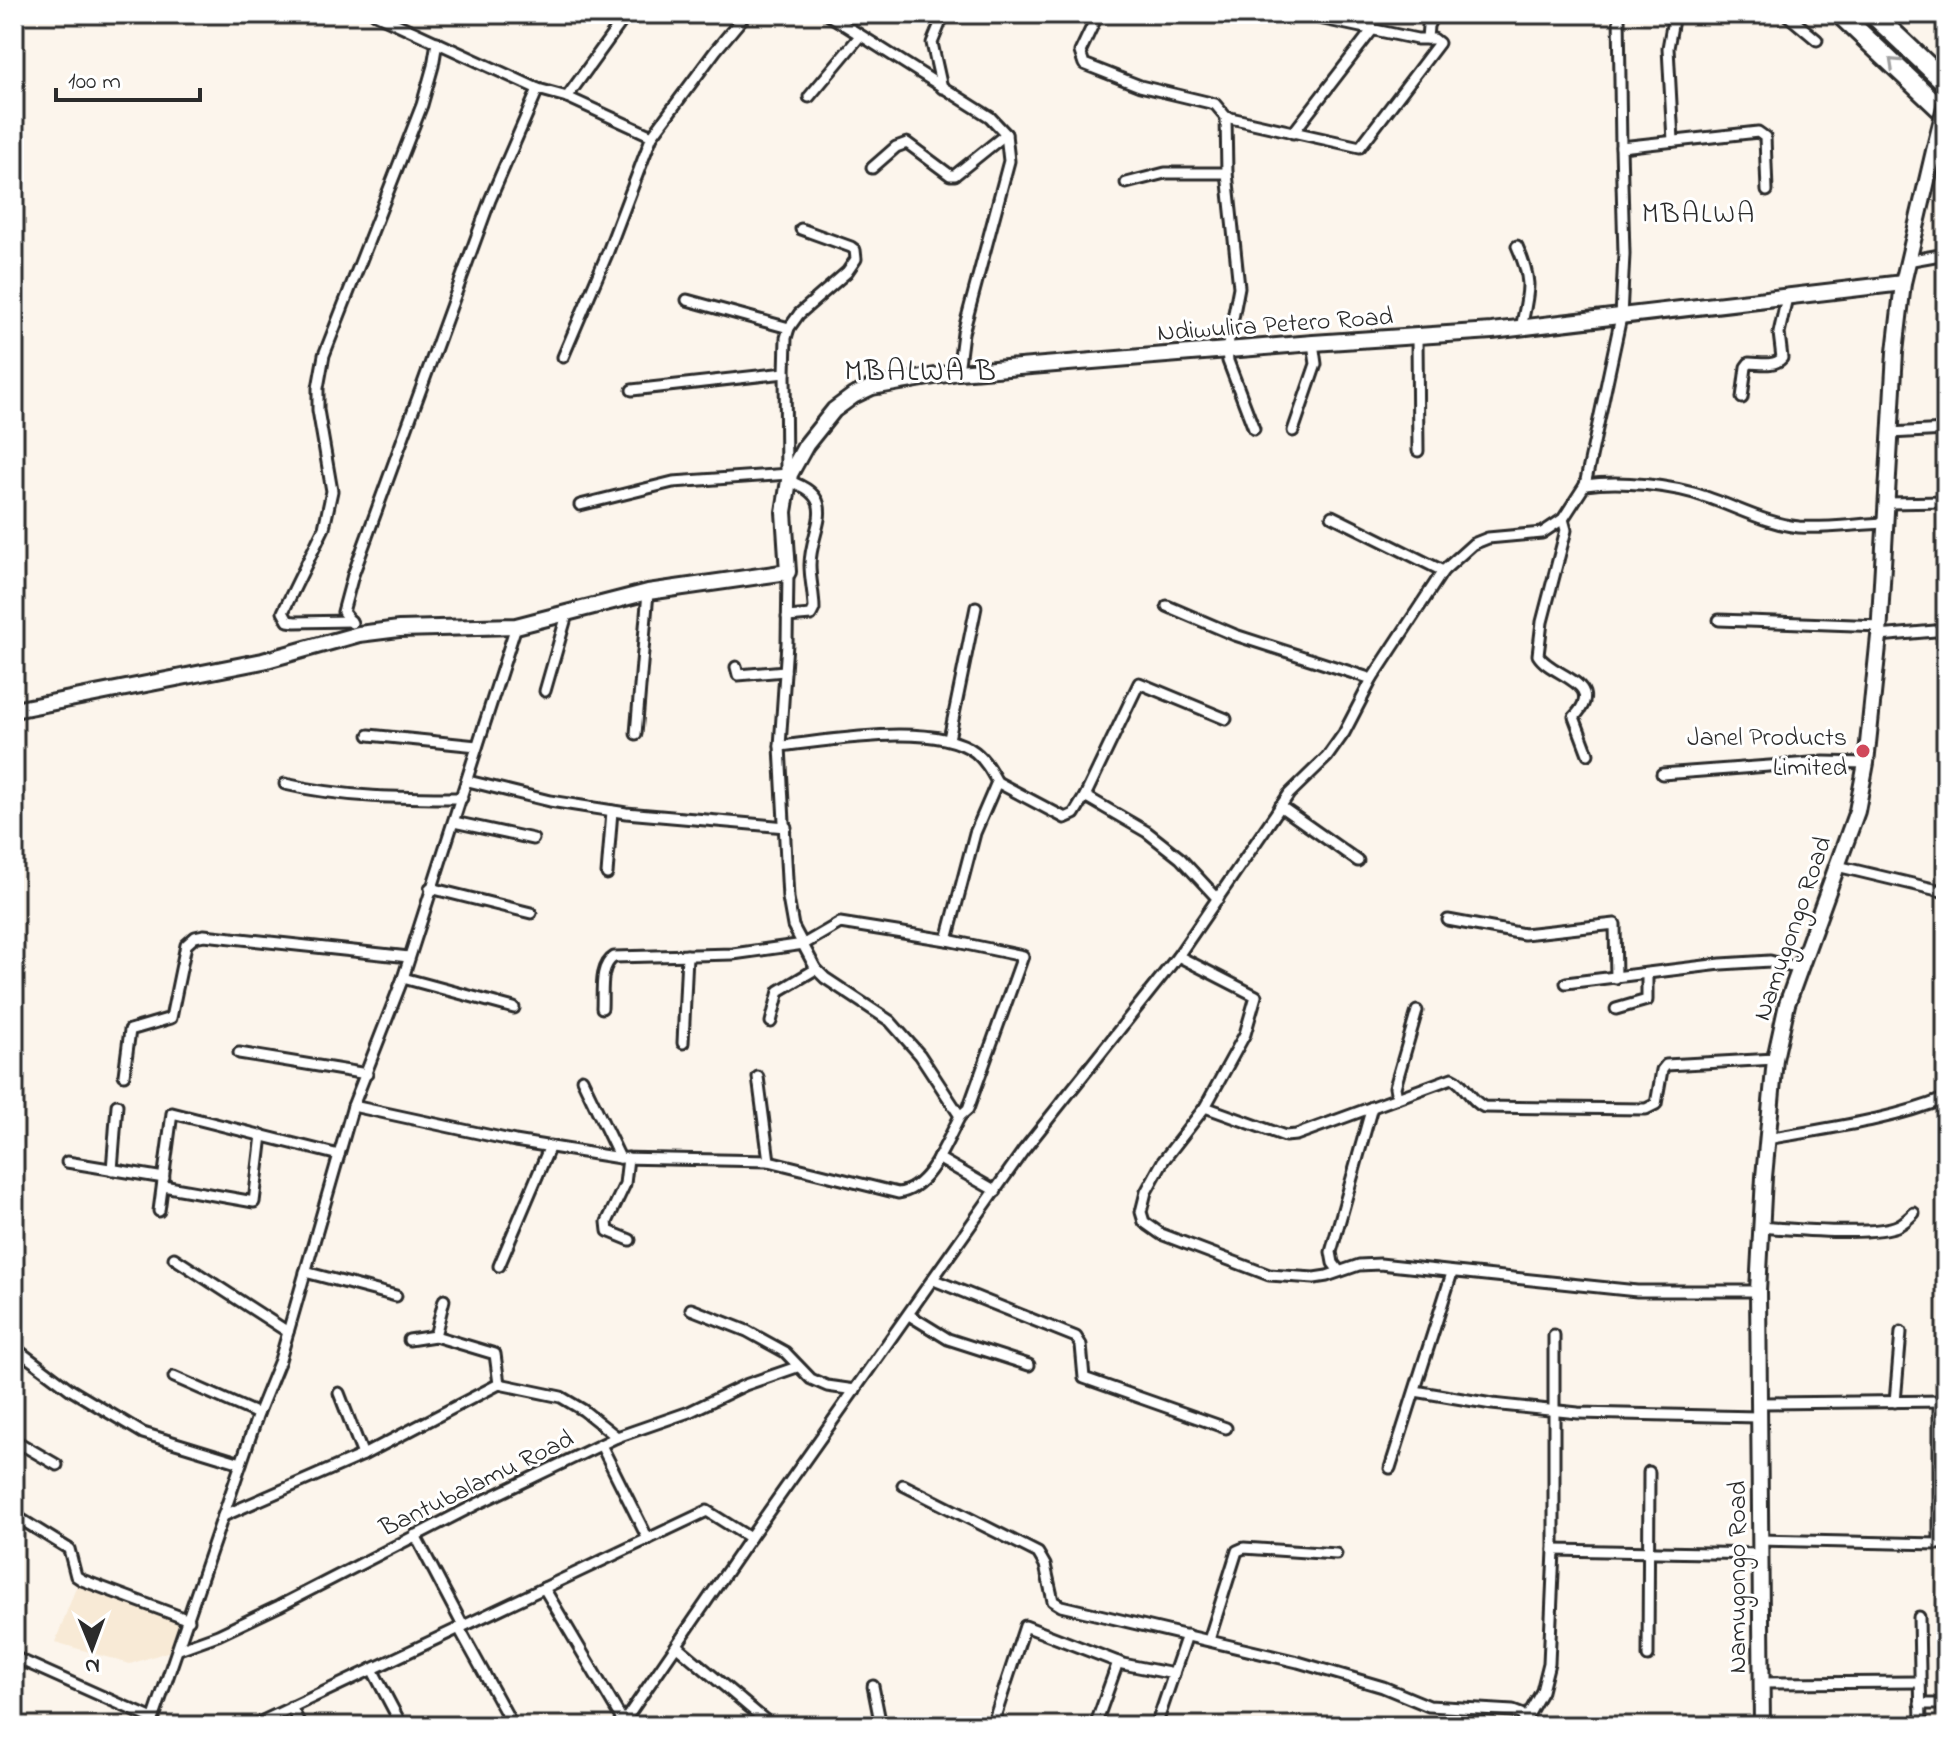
<svg xmlns="http://www.w3.org/2000/svg" width="1960" height="1740" viewBox="0 0 1960 1740" font-family="'Indie Flower',sans-serif">
<rect width="100%" height="100%" fill="#fcf5ec"/>
<filter id="ink" filterUnits="userSpaceOnUse"><feTurbulence type="fractalNoise" baseFrequency=".0125" numOctaves="2"/><feDisplacementMap in="SourceGraphic" scale="16" xChannelSelector="R" yChannelSelector="G"/><feConvolveMatrix kernelMatrix="1 2 1 2 8 2 1 2 1" color-interpolation-filters="sRGB"/></filter>
<g filter="url(#ink)">
<path fill="#f8ead6" d="M77 1585 183 1623 173 1650 130 1664 55 1642Z"/>
<g fill="none" stroke-linecap="round" stroke-linejoin="round">
<defs>
<g id="street">
<path d="M375 14 538 89 567 97 652 136"/>
<path d="M827 14 990 117 1006 134 1009 161 963 333 958 372"/>
<path d="M1098 14 1080 52 1084 64 1140 86 1215 104 1226 117 1227 173 1239 287 1227 350 1228 361 1254 429"/>
<path d="M1619 14 1621 147"/>
<path d="M1786 14 1817 40"/>
<path d="M1427 39 1428 26 1434 14"/>
<path d="M942 88 932 43 944 14"/>
<path d="M567 97 627 14"/>
<path d="M809 97 860 36"/>
<path d="M1226 117 1360 147 1439 43 1434 39H1417L1300 14"/>
<path d="M1293 133 1373 29"/>
<path d="M1673 141 1668 48 1674 14"/>
<path d="M872 168 896 147 907 143 950 175H955L1006 134"/>
<path d="M1126 183 1165 173H1227"/>
<path d="M1517 246C1533 282 1529 290 1521 328"/>
<path d="M1907 261 1946 254"/>
<path d="M687 300 789 328"/>
<path d="M1417 337 1418 451"/>
<path d="M563 357 607 254 652 136 716 50 746 14"/>
<path d="M632 390 785 373"/>
<path d="M1742 398 1746 367 1749 363C1760 363 1774 367 1782 358L1779 333 1787 297"/>
<path d="M1293 431 1316 364 1313 343"/>
<path d="M1890 433 1946 430"/>
<path d="M786 474 785 373 786 338 789 328 799 314 847 272 856 259 855 250 851 247 801 229"/>
<path d="M1585 485 1621 317 1624 254 1621 147 1758 132 1765 137 1767 191"/>
<path d="M1886 503 1946 502"/>
<path d="M580 505 673 482 789 474"/>
<path d="M1332 516 1443 571"/>
<path d="M1563 519 1566 530 1542 622 1538 655C1551 677 1608 682 1574 717L1588 754"/>
<path d="M1167 606 1235 635 1372 679"/>
<path d="M787 617 811 615 814 609C814 594 810 580 810 565 810 528 842 499 789 481"/>
<path d="M1719 620 1880 626"/>
<path d="M351 621 295 622 288 621 283 612 324 528 332 491 318 410V388L324 355 422 105 433 66 437 42"/>
<path d="M352 623 343 612 353 575 490 200 538 89"/>
<path d="M1879 636 1946 630"/>
<path d="M736 667 738 675 785 671"/>
<path d="M545 691 568 611"/>
<path d="M636 734 648 592"/>
<path d="M369 735 477 746"/>
<path d="M949 739 976 607"/>
<path d="M780 746C829 741 935 721 975 752 985 760 991 771 997 782"/>
<path d="M1662 774 1824 762 1866 763"/>
<path d="M468 781 550 801 626 813 786 827"/>
<path d="M285 784C344 798 402 798 462 798"/>
<path d="M1085 796 1139 683 1226 719"/>
<path d="M1280 806 1358 861"/>
<path d="M454 822 533 839"/>
<path d="M1837 866 1946 892"/>
<path d="M607 874 612 811"/>
<path d="M430 888 531 913"/>
<path d="M1448 920 1524 934 1615 924 1616 978"/>
<path d="M947 940 1023 956 968 1109 960 1116"/>
<path d="M1178 956 1256 996 1245 1034 1205 1107 1163 1161 1146 1192 1141 1212 1144 1222 1161 1234 1269 1275 1314 1278 1327 1276 1359 1265 1380 1264 1637 1291H1758"/>
<path d="M403 978 514 1008"/>
<path d="M1566 983 1721 964 1770 961 1800 969"/>
<path d="M602 1008C603 992 599 966 614 957L733 954 804 944 840 923 947 940 975 833 997 782 1065 818 1074 814 1085 796 1147 832 1180 858 1218 899"/>
<path d="M1616 1009 1647 1000V974"/>
<path d="M771 1022 779 991 816 969"/>
<path d="M683 1043 687 955"/>
<path d="M239 1053 367 1074"/>
<path d="M124 1075 130 1030 171 1018 186 945 195 937 204 935 409 957"/>
<path d="M758 1077 769 1161"/>
<path d="M582 1079 620 1158"/>
<path d="M1397 1098 1395 1087 1417 1011"/>
<path d="M353 1106 515 1141 620 1158 769 1161 898 1193C930 1189 946 1142 960 1116L920 1055 890 1021 825 978 816 969 793 926 788 898 780 746 787 643 788 572"/>
<path d="M1205 1107 1285 1136 1296 1135 1452 1078C1466 1084 1469 1100 1484 1107L1646 1109 1656 1104 1662 1070 1666 1065 1775 1059"/>
<path d="M1767 1139C1827 1128 1889 1121 1946 1098"/>
<path d="M628 1158 625 1184 607 1222 608 1231 630 1240"/>
<path d="M938 1158 996 1191"/>
<path d="M67 1162 164 1178"/>
<path d="M112 1170 117 1105"/>
<path d="M163 1186 254 1202 262 1135"/>
<path d="M159 1211 172 1113 339 1155"/>
<path d="M1761 1227C1789 1229 1877 1237 1899 1225 1905 1222 1910 1217 1914 1213"/>
<path d="M174 1258 288 1332"/>
<path d="M499 1266 550 1146"/>
<path d="M1339 1271 1333 1263 1331 1252 1372 1107"/>
<path d="M305 1272 396 1296"/>
<path d="M934 1280 1076 1337 1081 1345 1084 1378 1226 1428"/>
<path d="M691 1309 747 1331 785 1352 811 1379 827 1386 855 1390"/>
<path d="M909 1315 948 1339 1029 1365"/>
<path d="M435 1336 444 1300"/>
<path d="M409 1340 435 1336 495 1354 499 1384"/>
<path d="M19 1351 71 1390 143 1433 241 1463"/>
<path d="M174 1377 258 1414"/>
<path d="M1415 1391 1492 1404 1578 1413 1758 1417"/>
<path d="M339 1393 363 1455"/>
<path d="M1895 1402 1901 1332"/>
<path d="M1758 1403 1946 1401"/>
<path d="M14 1440 57 1465"/>
<path d="M601 1445 648 1539"/>
<path d="M1390 1468 1452 1273"/>
<path d="M903 1485 1038 1553 1045 1565 1053 1601 1061 1606 1298 1662 1383 1687 1429 1706 1513 1711 1521 1714 1529 1726"/>
<path d="M14 1515 69 1549 76 1576 82 1580 189 1620"/>
<path d="M223 1516 363 1455 499 1384 561 1397 583 1410 617 1437"/>
<path d="M415 1535 463 1626"/>
<path d="M1760 1540 1939 1544V1401"/>
<path d="M1554 1550 1761 1554"/>
<path d="M544 1588 624 1723"/>
<path d="M1919 1617 1921 1726"/>
<path d="M459 1628 513 1726"/>
<path d="M1209 1640 1237 1551 1244 1548 1336 1554"/>
<path d="M677 1646 772 1726"/>
<path d="M179 1649 218 1635 279 1606 479 1503 617 1437 689 1412 745 1385 797 1367"/>
<path d="M1648 1656 1649 1472"/>
<path d="M14 1657 153 1719"/>
<path d="M372 1669 402 1726"/>
<path d="M1761 1683 1920 1682"/>
<path d="M873 1686 881 1726"/>
<path d="M1920 1704H1946"/>
<path d="M291 1707 301 1726"/>
<path d="M1526 1719 1542 1691 1549 1663 1554 1550V1335"/>
<path d="M151 1726 258 1414 280 1360 353 1106 403 978 516 626"/>
<path d="M252 1726 707 1511 750 1538"/>
<path d="M621 1726 750 1538 1023 1151 1178 956 1289 794 1327 757 1344 733 1372 679 1443 571 1473 544 1488 538 1542 533 1563 519 1585 485C1620 480 1673 485 1706 497 1736 507 1767 524 1799 527 1827 529 1857 524 1885 523"/>
<path d="M992 1726 1025 1626 1123 1664 1174 1674"/>
<path d="M1095 1726 1118 1662"/>
<path d="M1156 1726 1187 1635"/>
</g>
<g id="secondary">
<path d="M14 710 263 661 359 634 399 629 516 626 648 592 788 572 784 512 790 474 806 445 834 410 853 396 872 387 958 372 1313 343 1492 331 1903 283"/>
<path d="M1762 1726 1758 1291 1764 1177 1775 1059 1787 1004 1857 811 1866 763 1879 636 1895 352 1903 283 1934 151"/>
</g>
<g id="highway">
<path d="M1840 14 1946 114"/>
<path d="M1873 14 1946 83"/>
</g>
</defs>
<use href="#street" stroke="#2b2b2b" stroke-width="15"/>
<use href="#secondary" stroke="#2b2b2b" stroke-width="20"/>
<use href="#highway" stroke="#2b2b2b" stroke-width="24"/>
<use href="#street" stroke="#fff" stroke-width="9"/>
<use href="#secondary" stroke="#fff" stroke-width="14"/>
<use href="#highway" stroke="#fff" stroke-width="18"/>
<defs>
<path id="secondary-bridge" d="M1934 151 1946 103"/>
</defs>
<use href="#secondary-bridge" stroke="#2b2b2b" stroke-width="20" stroke-linecap="butt"/>
<use href="#secondary-bridge" stroke="#fff" stroke-width="14"/>
</g>
<defs><path id="oneway-chevron" d="M-2-3.5L2.5 0L-2 3.5" fill="none" stroke-width="1.6" stroke-linecap="round" stroke-linejoin="round" transform="scale(2)"/></defs>
<use stroke="#a0a0a0" href="#oneway-chevron" transform="translate(1894 63) rotate(-137)"/>
</g>
<circle fill="#d1495b" stroke="#fff" stroke-width="3" cx="1863" cy="751" r="8"/>
<g text-anchor="middle" stroke-width="6" stroke-linejoin="round" paint-order="stroke">
<g font-size="26" fill="#2b2b2b" stroke="#fff">
<text transform="translate(1275 323) rotate(-4)" y="9">Ndiwulira Petero Road</text>
<text transform="translate(1791 928) rotate(-71)" y="9">Namugongo Road</text>
<text transform="translate(476 1482) rotate(-26)" y="9">Bantubalamu Road</text>
<text transform="translate(1736 1577) rotate(-90)" y="9">Namugongo Road</text>
</g>
<g font-size="26" fill="#2b2b2b" stroke="#fff" text-anchor="end">
<text x="1847" y="745">Janel Products<tspan x="1847" dy="30">Limited</tspan></text>
</g>
<g font-size="28" letter-spacing="2" fill="#2b2b2b" stroke="#fff">
<text x="1699" y="222">MBALWA</text>
</g>
<g font-size="30" letter-spacing="2" fill="#2b2b2b" stroke="#fff">
<text x="921" y="380">MBALWA B</text>
</g>
</g>
<rect width="1960" height="1740" fill="none" stroke="#fff" stroke-width="48"/>
<rect x="24" y="24" width="1912" height="1692" fill="none" stroke="#2b2b2b" stroke-width="3" filter="url(#ink)"/>
<g transform="translate(92 1648) rotate(179)" stroke="#ffffff" stroke-width="6" paint-order="stroke">
<path d="M0-6L14 30L0 20L-14 30Z" fill="#2b2b2b"/>
<text y="-12" font-size="22" font-weight="bold" text-anchor="middle" fill="#2b2b2b">N</text>
</g>
<path d="M56 88v12h144v-12" fill="none" stroke="#2b2b2b" stroke-width="4"/>
<text x="68" y="88" font-size="24" fill="#2b2b2b" stroke="#ffffff" stroke-width="6" paint-order="stroke">100 m</text>
</svg>
